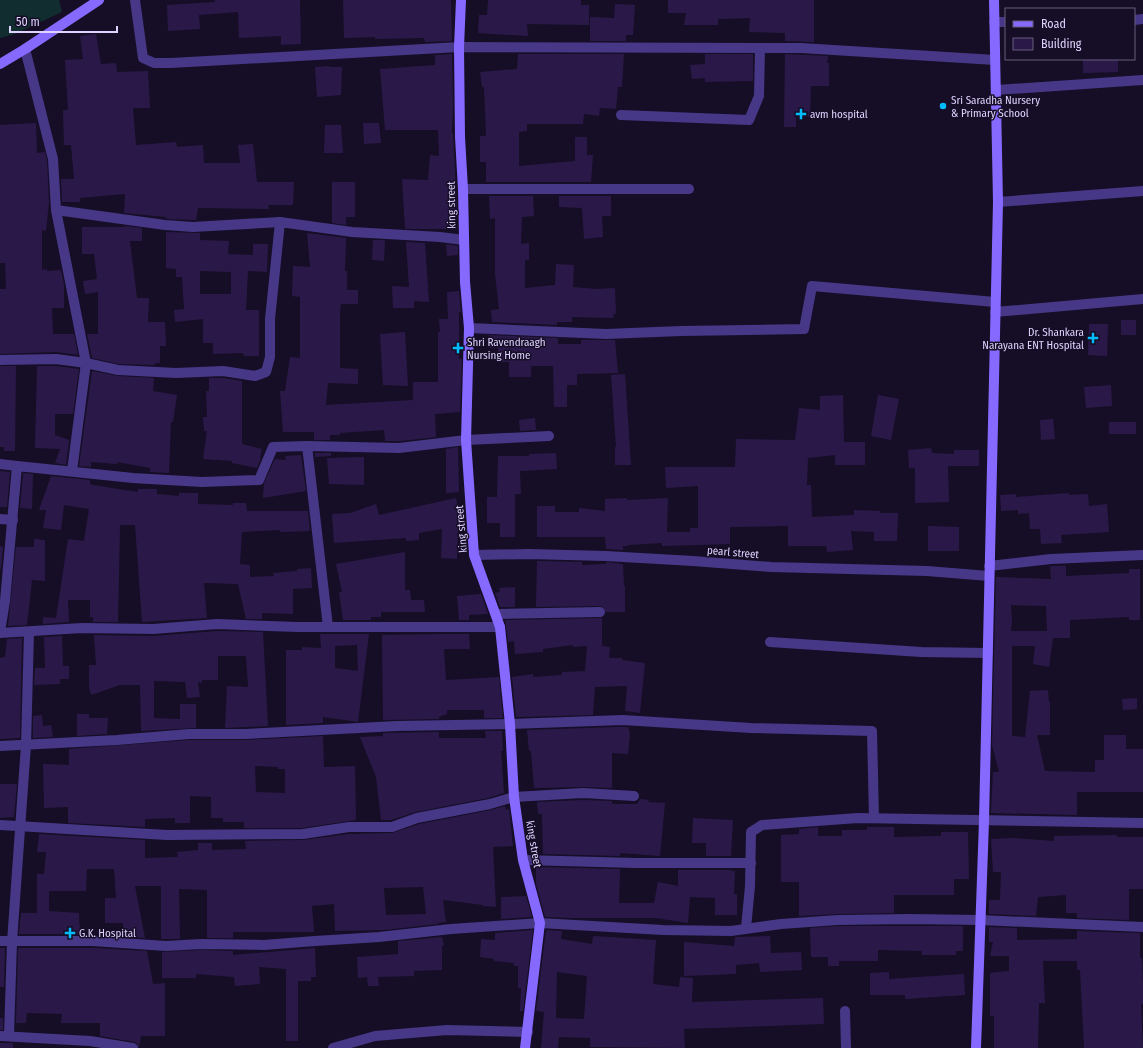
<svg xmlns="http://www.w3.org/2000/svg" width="1143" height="1048" viewBox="0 0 1143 1048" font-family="'Fira Sans Condensed',sans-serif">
<rect width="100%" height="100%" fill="#160e26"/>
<path fill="#112d30" d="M0 0H59L62 12 15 34 0 38Z"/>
<g fill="#2a1948" fill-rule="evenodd">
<path d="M215 0H300L301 44 281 45V36L239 38 238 12 199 15 200 29 168 31 167 5 215 2Z"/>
<path d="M343 0H451L452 41 425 42 424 38 375 39V37L344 38Z"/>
<path d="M488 0H581V5H589V25L527 24 528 36 478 33 479 15H487Z"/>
<path d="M668 0H814V42L785 41V33L749 32 750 18 718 19V25H684L686 13H668Z"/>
<path d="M615 4 635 5 633 35H626V41H590V17L614 18Z"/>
<path d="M96 34 101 64 116 63 117 72 148 71 150 108H133L136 145 176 142 177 147 203 145 204 163H240L238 145 253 144 257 182H294L293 205H268L269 209 198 208 196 220H193L166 219V217L124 213 125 194 80 198V202H62L61 179H74L71 145H64L63 110H68L65 60 83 59 80 36Z"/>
<path d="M452 54 453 107 452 133H453L457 210H453L452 229H405L402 179 428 180 430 155 439 156 438 130H385L380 69 435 65V55Z"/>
<path d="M518 54H624L622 87H618L616 109 600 108 599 116 584 114 583 124H527V131L519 132V166L575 161V137H587V155H593L591 182H486V162H480V136H486L484 87H482L480 72 517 69Z"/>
<path d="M705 54H753V81L705 82V78L692 79 690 65 705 64Z"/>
<path d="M785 54 828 56 827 63H829V86H811L810 117H796V127H784Z"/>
<path d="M1083 59H1118V72L1083 73Z"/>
<path d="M329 66V67H342L341 95 317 97 315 67Z"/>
<path d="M36 123 37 153 45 152 47 160 49 203 46 231 42 230V270L47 269V271L61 270 64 285V308H52L53 334H74L78 355 56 352 0 354V289H6L5 263H0V125Z"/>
<path d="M363 123H379L381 143 364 144Z"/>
<path d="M325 125H341L343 153H324Z"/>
<path d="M332 182H355V217H346V225L332 223Z"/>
<path d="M489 196H533L534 216 522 217 521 244 529 243V260H525V288L555 285 556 264 574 265 573 287 597 289 615 288 616 314H613L614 318 572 317V322H557V325L492 322 491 310 499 309 495 274V218L490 219Z"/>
<path d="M559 196H611V216H602L603 237 584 239 582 208 559 207Z"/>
<path d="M124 226 142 228V241H130L137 298H149L148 322H165L166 346H160V363H155V365L119 364 92 358 87 334H98V292L85 294 83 281 97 279 94 254H82V227H124Z"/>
<path d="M166 232 200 233V240L229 241 228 254 253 255V244H268L267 272 248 271 246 310H259V356H244L243 353 213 354V343H203V319L175 322 174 310 184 309 182 277H176V269L166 268ZM200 271 231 272V294H200Z"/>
<path d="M307 233 346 238 345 271H347V290H358V304H341L340 311V368L358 369V384L328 383 326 405 413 400V382H438V332H440L439 319H448L447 292 459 291 461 312H459V359H462L460 412 435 414 436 437 401 441H385L384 430 340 433V435H330V440H314V432H283L280 391H285L290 357 300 358V297L292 296 293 266 310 267Z"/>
<path d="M373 240H385L384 261 372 260Z"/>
<path d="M406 242 425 243 429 302 414 301V308H393L392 286 409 287Z"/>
<path d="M446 244 458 246V255L447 256Z"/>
<rect x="1121" y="320" width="15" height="15"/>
<path d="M1089 324H1108L1107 356 1088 355Z"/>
<path d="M405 332 408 386 383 385 380 334Z"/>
<path d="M489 335 558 338V344H581V340H615L618 373 577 374V385H567V407H554L553 366H531V377H509V362H498V348H489Z"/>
<path d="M0 366H16L15 451H4V447H0Z"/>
<path d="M37 366H56L79 369 73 414H55V435L69 440 66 465 55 463 60 449 35 448Z"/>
<path d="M92 371 118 376 154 378 153 391 177 395 173 422H171L169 473 150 472V468L117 462V464L91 462V467L79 466Z"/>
<path d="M625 374 631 465H615V447H616L611 375Z"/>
<path d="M209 378H223L242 381V444L262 449 260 458H261L257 468 232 463V461L203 459 207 431H204L203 417H207L206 391H209Z"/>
<path d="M1111 385 1112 406 1086 408 1084 387Z"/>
<path d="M843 395 844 442H865V465H835V455L808 458 807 485H811L812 517 854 515V510L880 511V513H898L897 541H874V532L851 531 853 550 827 552 826 546H788V526L730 527V544L662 546V543L628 545V546H623V550L606 549 605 537H537V506H555V512H579V508L605 511V499L627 498V500L668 498 667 532H690V528H698V486L666 488 665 467H735L736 439 795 440 799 408 820 410V396Z"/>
<path d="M878 395 899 399 891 440 871 436Z"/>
<path d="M535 418 536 430 520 431 519 420Z"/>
<path d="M1053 419 1055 439 1041 440 1040 420Z"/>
<rect x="1109" y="422" width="27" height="12"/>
<path d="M458 447 459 492 446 493V449Z"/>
<path d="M931 448 932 453 954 454V450H979V466H948L949 502 915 503V468H909L908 450Z"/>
<path d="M315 453H331V456L315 457Z"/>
<path d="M556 453 557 469 520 471 521 494H515V537H500V523H487V497H497L498 456H529V454Z"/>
<path d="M301 455 306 491 263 498 264 483 275 459 286 460 285 456Z"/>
<path d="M364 457V485L329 484 327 458Z"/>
<path d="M0 471 10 472 7 507H0Z"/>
<path d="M23 473 33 474 32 509 20 508Z"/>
<path d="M51 476 90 480V484L93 485 138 492V489H157V494L179 496V493H198V504L233 505V503H246L247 511H308L310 531 280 532V530L242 532 240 564 250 565V577L274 576 273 573 297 571V569L311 568 312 588 293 589V614L262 613V619H246L238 584 204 583 207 618 142 622 135 525H120L118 622H93V617H90V600H68L69 622 43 624V617L56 618 68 539 84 541 89 509 64 505 61 530 43 528 46 510H39Z"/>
<path d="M1069 493V495L1088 494 1089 506 1107 504 1109 532 1061 535 1062 543 1041 544 1040 529H1030L1029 513 1018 514V510L1001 511 1000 495 1016 494V497Z"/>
<path d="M456 498 461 525H458L457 559 441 558 442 529 419 533V540L406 541V538L334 543 332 514 350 513 376 504 379 515Z"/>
<path d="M928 526 959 527V551H928Z"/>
<path d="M34 539 45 540V581L32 580 27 625 8 626 16 547H34Z"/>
<path d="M0 546 3 547 1 569H0Z"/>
<path d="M405 552V590H410L411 600H424L425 612H381V617H371V620H343L339 592H342L336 564Z"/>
<path d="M537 561 582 562V565L606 564V562L623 564 624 586H625V612H606L603 607 600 606 536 607Z"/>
<path d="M1050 566H1066V576L1129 573V569H1140V620H1129V617L1070 620V638H1053L1049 667 1033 664 1035 646H1012V736L1025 737 1030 691 1048 690 1049 702H1050V735H1037L1045 771 1095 772V760H1104V735H1126V749H1143V792H1077V815L991 813 993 772H999L992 745 996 577 1051 579ZM1011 605 1046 606 1047 631H1011L1012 621Z"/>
<path d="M515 587V607H500L495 593 500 592 499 588Z"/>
<path d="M481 594 488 614 469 615V620H459L457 596Z"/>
<path d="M602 618V646L610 647 609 658H622V660L645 663 640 713 625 711 627 686 595 687 593 715 516 717 512 677 533 674V677L562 675V672L585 671 587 646 573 647V645L543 649V652L515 654 514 641 508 642 505 620Z"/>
<path d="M217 631 263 632 268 726 225 728 227 686 248 687 246 656H218V680H202V683L198 682 200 697 187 698 185 682 154 681V718L180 719V704H196V728L141 731 140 685H120L91 695 89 687V665H96L94 635 153 636Z"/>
<path d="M320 634H369L358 722 323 717V723L286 725V650H302V647L321 648ZM357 645 358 671 335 668V646Z"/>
<path d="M445 634H469L470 649H444L446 680 499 677 503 718H484V710H447V714L439 717V719L383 720 382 635Z"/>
<path d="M62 636 63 666H69V679H60V684L34 685 35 668H45L44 637Z"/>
<path d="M22 638 20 738 0 739V658L5 657 7 639Z"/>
<path d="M1137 698V709L1123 710 1122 699Z"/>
<path d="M77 714H89V718H108L107 734 77 736Z"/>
<path d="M42 715 43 726 51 725 53 737 33 738V716Z"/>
<path d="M616 727H628L630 733 628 754 612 753V788L583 787 534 788 531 751H529L527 730Z"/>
<path d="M485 731H502L503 751H501L504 793 488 798 416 812 391 820H381L376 777 360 737 383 736V733L439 732V738H486Z"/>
<path d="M323 736 324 767 355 766 356 820 302 828H244V822H223V818H211V797L190 796V823H175V818L145 819V827L68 823V807L44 808 43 764 69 765V749L189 740H245ZM255 766 278 767V769H285V793L256 792Z"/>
<path d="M0 784H17L14 817 0 818Z"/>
<path d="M640 799 649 800 648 802 665 803 660 856 620 853V856L543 854 542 814H538L537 802 583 800 612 801V804H637Z"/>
<path d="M505 806 506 810 509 809 513 846 493 847 496 907 483 906V905L443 900 446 922 438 923V924L385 930 335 931 334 904 312 906 314 932H233V938H207V890L179 889 180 939H161V886H135L145 938 123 937V923H105V898H116L114 869H87L86 891H49V911L79 913 80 934H19L21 913H37V874H44L46 852H37L39 834 145 840V858L178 857 177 852 198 850V843H212V850L246 849 245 841 303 840 349 834 392 833 419 824 491 810ZM423 887 426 914 386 915 384 888Z"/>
<path d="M693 818 733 820 731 856H706V843H692Z"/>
<path d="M818 827V836H842V830H867V827H894V837L941 836V832H968L969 879H954V895H894V913L838 914 799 916V882H781V835L799 834V829Z"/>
<path d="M1117 835V837H1143V889H1129V920L1077 918V913H1066V895L1038 897 1036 916 989 914V900H1000L1001 872H993L991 839 1013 838 1054 841V836Z"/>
<path d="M536 867 620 869 619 903H654L658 882 678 886V870H731V871H735L734 894H737V915H715V898L690 897 688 923 656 918H570L545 917 536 884Z"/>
<path d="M526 896 532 917 501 919V897Z"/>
<path d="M838 926H963V951H956V955H922V951L878 950V961H839V966H828V957H811L810 928Z"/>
<path d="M989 927 1017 928V940L1077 939V931L1140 933V958H1142L1143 984V1004H1141L1143 1048H1084L1080 970H1077V961H1043L1045 1003H1039L1038 1048H994V1016H990V973L1009 971V956H990L993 942H989Z"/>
<path d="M533 930 523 1011H520L521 988H518V966H514V963L494 961V959L480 957 481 939 495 940V933Z"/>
<path d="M546 930 562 931 561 939 592 944 593 936 656 940 653 984 679 987 680 977 693 978 692 1002 823 998 824 1024 684 1029 685 1048 590 1047V1038L559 1037 558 1048H541L544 1012 536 1011ZM557 972 587 976 584 1019 556 1018Z"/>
<path d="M770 936 771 953 801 952 802 970 760 972 759 963 736 965V974L684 976V942L734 946 735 937Z"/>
<path d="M442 937 444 945 442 946V970L414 971V976L378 977 379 986H368L367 977 358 978 357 957 398 954V941Z"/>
<path d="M0 948H5L4 987H0Z"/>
<path d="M18 948H94L147 951 153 984 165 983V1036H141L139 1048 137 1043 134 1042 100 1036V1023H61L62 1014 27 1013 26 1023H16Z"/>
<path d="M315 948 316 977H311V981H298V1041H286V969L259 967 260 984 235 986 234 977 196 974V978H162V952L201 950 233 951V955Z"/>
<path d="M889 972V979L964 974 965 995 905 999V995H870V973Z"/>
<rect x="0" y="1018" width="3" height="12"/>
<rect x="0" y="1043" width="13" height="5"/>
</g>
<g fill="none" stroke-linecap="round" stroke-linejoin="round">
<g stroke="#473787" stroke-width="10">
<path d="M135 0 143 58 154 63H171L459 47 801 48 995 60"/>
<path d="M1134 20 1143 19"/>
<path d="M994 22H1006"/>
<path d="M25 49 53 159 56 210 86 363 72 471"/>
<path d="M996 90 1143 80"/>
<path d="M621 115 749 120 759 96 760 48"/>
<path d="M463 189H689"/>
<path d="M998 202 1143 191"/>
<path d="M56 210 165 225 193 227 280 222"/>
<path d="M995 312 1143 299"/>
<path d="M469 328 606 334 681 331 804 329 812 286 995 302"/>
<path d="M0 360 56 359 86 363 118 370 176 373 223 371 255 376 266 372 270 357V319L280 222 352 232 440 237 464 240"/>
<path d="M307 446 328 627"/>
<path d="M0 464 17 466"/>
<path d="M0 519 13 520"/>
<path d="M474 555 529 554 606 556 693 561 771 567 927 571 989 576"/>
<path d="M989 566 1051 559 1143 555"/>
<path d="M497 614 600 612"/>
<path d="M0 632 5 601 17 466 133 478 202 482 259 480 273 447 307 446 399 448 466 440 549 436"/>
<path d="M0 633 82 628 153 629 217 624 297 627H500"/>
<path d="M770 642 921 652 988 653"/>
<path d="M0 746 117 740 189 734H245L397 726 510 724 623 720 751 728 872 731 874 818"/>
<path d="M0 825 167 835 303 834 349 827H392L417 818 490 804 514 797 583 793 634 796"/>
<path d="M523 860 636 863H751"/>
<path d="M746 928 750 886 751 832 762 825 858 818 1143 823"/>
<path d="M0 941H92L166 946 201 944 264 945 315 941 379 937 451 929 540 923 663 930 731 931 781 924 838 920 909 919 980 920 1143 927"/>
<path d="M845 1011 846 1048"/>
<path d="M0 1036 90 1041 133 1048"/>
<path d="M9 1036 12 942 26 745 29 632"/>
<path d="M333 1048 375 1036 447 1030 528 1032"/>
</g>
<g stroke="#866aff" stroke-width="10">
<path d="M461 0 459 47 460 137 463 189 465 282 469 328 466 440 474 555 500 627 510 724 514 797 523 860 540 923 525 1048"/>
<path d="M0 64 25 49 99 0"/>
<path d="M976 1048 984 821 998 202 994 0"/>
</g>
</g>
<g fill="#00bcfe" stroke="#160e26" stroke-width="1.5">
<circle cx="943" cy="106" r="4"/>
<path d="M799 108h4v4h4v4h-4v4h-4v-4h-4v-4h4z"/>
<path d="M1091 332h4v4h4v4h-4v4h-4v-4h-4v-4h4z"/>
<path d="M456 342h4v4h4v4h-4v4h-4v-4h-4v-4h4z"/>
<path d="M68 927h4v4h4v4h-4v4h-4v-4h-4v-4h4z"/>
</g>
<g text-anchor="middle" stroke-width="3" stroke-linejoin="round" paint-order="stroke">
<g font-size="11" fill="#dfd3ff" stroke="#160e26" text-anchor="start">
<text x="951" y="104">Sri Saradha Nursery<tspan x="951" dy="13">&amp; Primary School</tspan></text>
<text x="810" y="118">avm hospital</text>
<text x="1084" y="336" text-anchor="end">Dr. Shankara<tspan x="1084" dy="13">Narayana ENT Hospital</tspan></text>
<text x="467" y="346">Shri Ravendraagh<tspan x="467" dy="13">Nursing Home</tspan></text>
<text x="79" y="937">G.K. Hospital</text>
</g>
<g font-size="11" fill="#dfd3ff" stroke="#160e26">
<text transform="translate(451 205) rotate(-91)" y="4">king street</text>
<text transform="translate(461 529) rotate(-95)" y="4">king street</text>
<text transform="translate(733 552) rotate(5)" y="4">pearl street</text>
<text transform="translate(534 844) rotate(80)" y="4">king street</text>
</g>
</g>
<rect x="1005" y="8" width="130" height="52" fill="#160e26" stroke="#665d7d"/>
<rect x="1013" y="21" width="20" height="6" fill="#866aff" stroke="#665d7d"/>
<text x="1041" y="28" font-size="12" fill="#dfd3ff">Road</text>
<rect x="1013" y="38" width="20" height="12" fill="#2a1948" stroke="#665d7d"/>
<text x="1041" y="48" font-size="12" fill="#dfd3ff">Building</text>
<path d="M10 26v6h107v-6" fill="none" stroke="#dfd3ff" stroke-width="2"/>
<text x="16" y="26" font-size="12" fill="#dfd3ff" stroke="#160e26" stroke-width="3" paint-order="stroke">50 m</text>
</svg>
